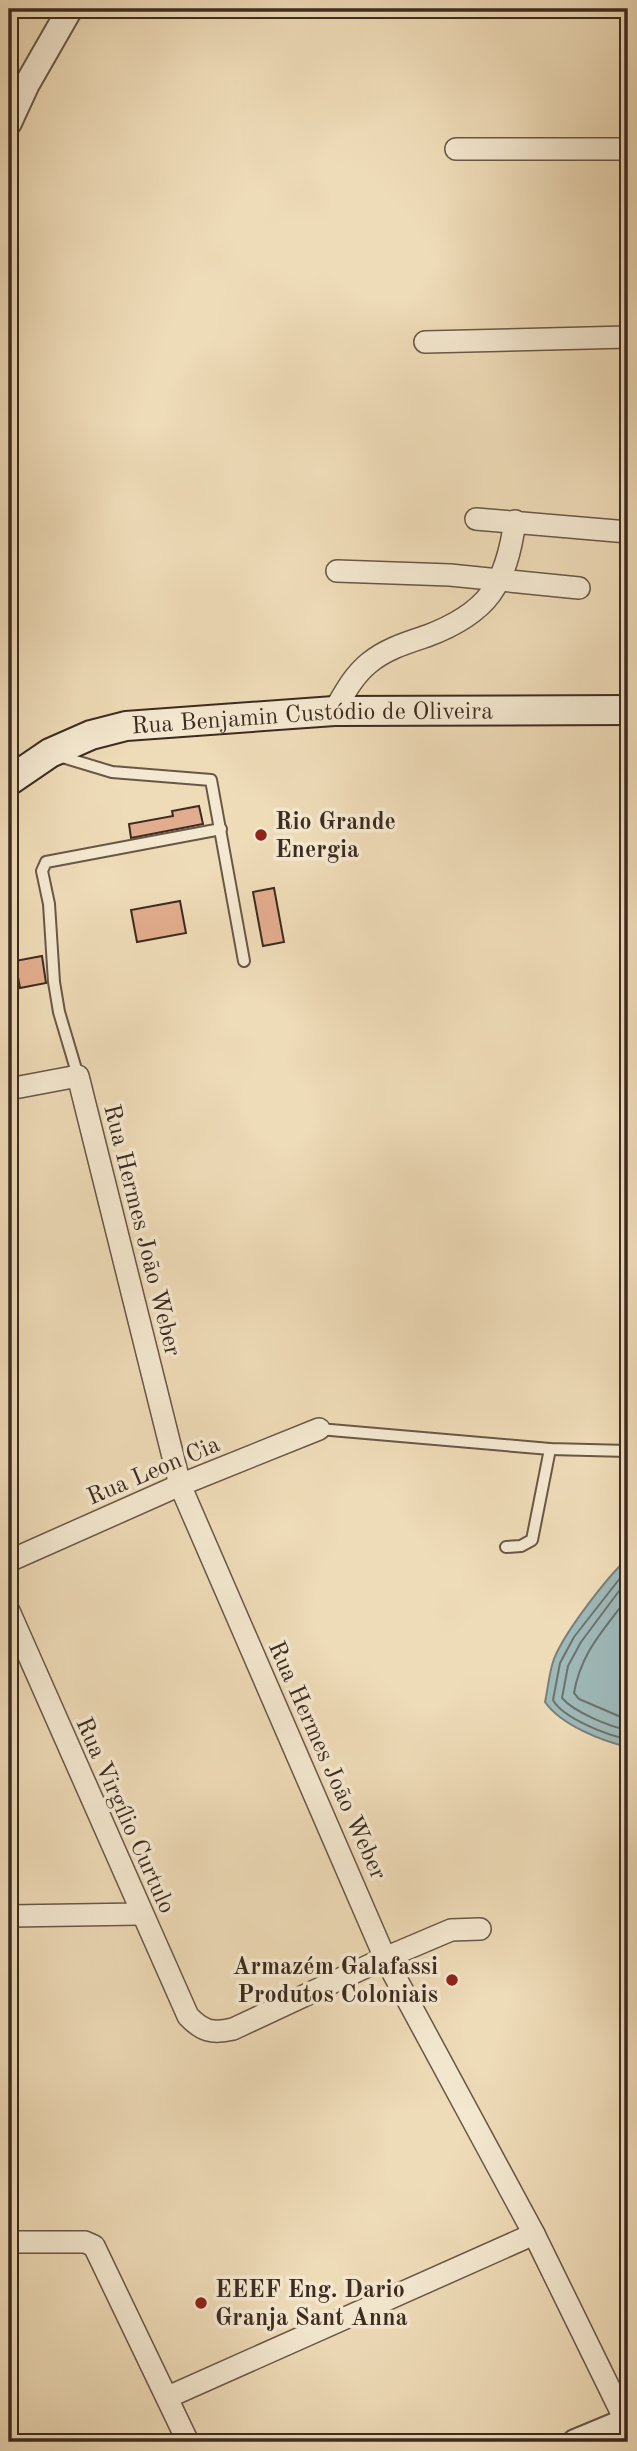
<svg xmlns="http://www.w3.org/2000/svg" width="637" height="2451" viewBox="0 0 637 2451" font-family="'Old Standard TT',serif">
<rect width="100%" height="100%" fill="#eedbb7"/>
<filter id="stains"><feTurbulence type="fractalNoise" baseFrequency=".00286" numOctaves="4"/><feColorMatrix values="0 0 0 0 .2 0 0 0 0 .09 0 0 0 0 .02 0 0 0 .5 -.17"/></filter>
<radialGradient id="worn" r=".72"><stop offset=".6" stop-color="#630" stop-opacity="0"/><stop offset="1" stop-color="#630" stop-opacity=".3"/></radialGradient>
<path fill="#9eb9b8" stroke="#77807c" stroke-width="2" d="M628 1558V1747C602 1741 561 1725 545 1702 548 1689 549 1672 554 1659 564 1633 607 1577 628 1558Z"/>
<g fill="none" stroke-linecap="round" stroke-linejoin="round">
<g stroke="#6e726c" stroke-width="2">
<path d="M628 1568 574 1637 560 1663 553 1700C563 1718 608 1736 628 1739"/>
<path d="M628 1579 581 1642 568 1666 562 1698C574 1712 610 1727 628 1730"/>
<path d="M628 1597C604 1630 581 1652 574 1693L579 1699 628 1720"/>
</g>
</g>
<g fill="#e2ad8e" stroke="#3d2b21" stroke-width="2">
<path d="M199 806 203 824 131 838 129 824 173 816 172 811Z"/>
<path d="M274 888 284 942 263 946 253 892Z"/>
<path d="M180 901 186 933 137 942 131 910Z"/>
<path d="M42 956 46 983 20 988 15 961Z"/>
</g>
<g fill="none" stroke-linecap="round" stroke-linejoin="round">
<defs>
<g id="service">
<path d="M59 756 112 772 211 780 244 961"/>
<path d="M78 1076 59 1012 54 982 49 904 42 871 46 862 221 829"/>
<path d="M319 1429 550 1449 628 1451"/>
<path d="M506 1547 521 1546 532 1540 550 1449"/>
</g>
<g id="minor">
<path d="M456 149H628"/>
<path d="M425 342 628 337"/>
<path d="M476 519 628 532"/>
<path d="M337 571 450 575 579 588"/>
<path d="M334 711C344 694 353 676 369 663 386 649 406 643 427 636 488 613 506 585 515 521"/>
<path d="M9 1089 78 1076 180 1485 385 1958 534 2234 628 2426"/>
<path d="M9 1561 180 1485 319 1429"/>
<path d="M9 1611 188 2016C202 2031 212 2034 233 2029L385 1958 451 1930 480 1929"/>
<path d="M9 1916 141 1914"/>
<path d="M9 2242H85L94 2246 188 2442"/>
<path d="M168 2397 534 2234"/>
</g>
<g id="tertiary">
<path d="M9 123 27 84 70 9"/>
<path d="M575 2442 628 2420"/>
</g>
<g id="secondary">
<path id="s1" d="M9 781 50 753 91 735 126 726 334 711 628 710"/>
</g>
</defs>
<use href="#service" stroke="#695746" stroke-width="14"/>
<use href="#minor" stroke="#695746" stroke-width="24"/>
<use href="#tertiary" stroke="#695746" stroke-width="28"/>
<use href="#secondary" stroke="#3d2b21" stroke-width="32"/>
<use href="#service" stroke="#f4e8d0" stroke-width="10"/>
<use href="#minor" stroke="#f4e8d0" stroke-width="21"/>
<use href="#tertiary" stroke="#f4e8d0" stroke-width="24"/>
<use href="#secondary" stroke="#f4e8d0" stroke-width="28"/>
</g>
<g fill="#8f2418" stroke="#f4e8d0" stroke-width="2.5">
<circle cx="261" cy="835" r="7"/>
<circle cx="452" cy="1980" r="7"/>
<circle cx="201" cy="2303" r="7"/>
</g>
<g text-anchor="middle" stroke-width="7" stroke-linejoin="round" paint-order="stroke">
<g font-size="24" fill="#3d2b21" stroke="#f4e8d0">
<text dy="8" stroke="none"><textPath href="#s1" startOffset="317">Rua Benjamin Custódio de Oliveira</textPath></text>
<text transform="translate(143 1230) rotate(76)" y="8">Rua Hermes João Weber</text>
<text transform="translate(153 1470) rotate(-23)" y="8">Rua Leon Cia</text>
<text transform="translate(328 1760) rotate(66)" y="8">Rua Hermes João Weber</text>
<text transform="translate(126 1815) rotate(66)" y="8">Rua Virgílio Curtulo</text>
</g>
<g font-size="24" font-weight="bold" fill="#3d2b21" stroke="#f4e8d0" text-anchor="start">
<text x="275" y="829">Rio Grande<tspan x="275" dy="28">Energia</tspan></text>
<text x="438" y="1974" text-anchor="end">Armazém Galafassi<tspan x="438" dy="28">Produtos Coloniais</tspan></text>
<text x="215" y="2297">EEEF Eng. Dario<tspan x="215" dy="28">Granja Sant Anna</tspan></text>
</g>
</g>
<rect width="637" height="2451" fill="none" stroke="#eedbb7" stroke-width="35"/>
<rect x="10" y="10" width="616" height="2430" fill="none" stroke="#3d2b21" stroke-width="3.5"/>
<rect x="18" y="18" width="602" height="2416" fill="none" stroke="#3d2b21" stroke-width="2"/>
<rect width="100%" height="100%" filter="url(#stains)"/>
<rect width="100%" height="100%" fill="url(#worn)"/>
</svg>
